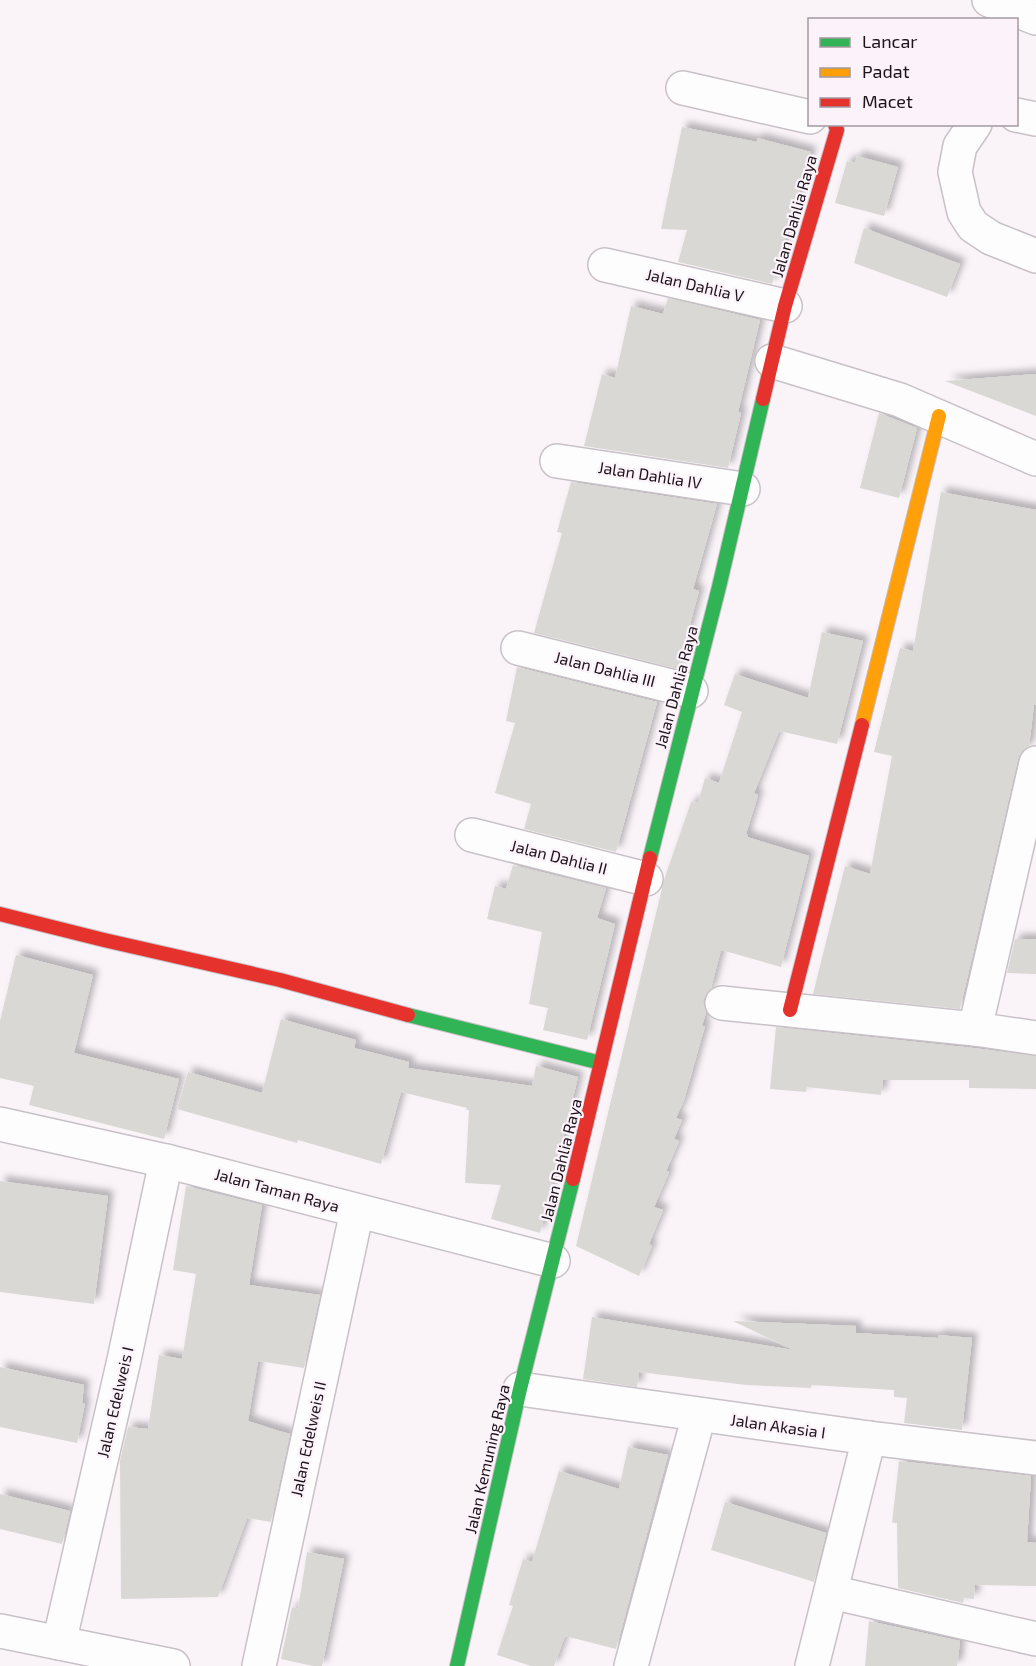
<svg xmlns="http://www.w3.org/2000/svg" width="1036" height="1666" viewBox="0 0 1036 1666" font-family="'Exo 2',sans-serif">
<defs>
<filter id="shadow"><feDropShadow dx="5.5" dy="-5.5" stdDeviation="3" flood-color="#0004"/></filter>
</defs>
<rect width="100%" height="100%" fill="#faf4f9"/>
<g fill="#dad8d5" filter="url(#shadow)">
<path d="M682 127 757 142V138L811 152 772 284 678 262 687 230 661 229Z"/>
<path d="M857 156 898 167 884 216 835 203 847 161 855 163Z"/>
<path d="M864 228 960 264 947 297 854 263Z"/>
<path d="M668 298 760 320 738 412 741 413 728 468 584 446 602 374 615 378 631 306 663 314Z"/>
<path d="M1036 374V416L945 381Z"/>
<path d="M879 413 917 428 899 498 860 488Z"/>
<path d="M571 482 717 504 693 589 699 591 678 669 534 633 562 533 557 532Z"/>
<path d="M941 492 1036 510V705H1034L1029 746 1022 751 1018 759 960 1009 813 994 845 866 870 874 892 756 874 752 900 648 913 651Z"/>
<path d="M822 632 863 641 837 744 779 731 754 793 758 795 746 834 748 835 747 837 809 856 781 967 721 950 711 988 707 993 703 1001 706 1012 702 1026H705L684 1100 676 1118 682 1120 674 1139 679 1141 666 1171 669 1172 654 1207 663 1210 649 1244 652 1246 639 1276 576 1246 664 880 691 802 698 803 705 778 719 783 742 712 724 705 735 674 808 698Z"/>
<path d="M517 667 657 702 616 852 524 829 531 804 495 793 515 723 506 721Z"/>
<path d="M513 865 606 888 597 918 615 924 587 1040 543 1030 548 1008 529 1004 542 932 487 919 495 886 506 889Z"/>
<path d="M1015 939H1036V974L1007 973Z"/>
<path d="M16 955 93 975 74 1053 179 1079 164 1139 29 1105 34 1086 0 1078V1021Z"/>
<path d="M281 1019 356 1040 354 1048 409 1062 408 1068 532 1086 536 1066 578 1077 540 1233 491 1219 501 1185 465 1183 469 1110H466L467 1108 401 1092 381 1164 298 1140 297 1143 177 1109 188 1072 262 1093Z"/>
<path d="M776 1027 973 1048 1036 1056V1089L969 1088V1080H883L881 1095 807 1087 806 1092 770 1089Z"/>
<path d="M0 1181 108 1196 94 1304 0 1292Z"/>
<path d="M186 1186 262 1205 249 1285 320 1295 304 1368 258 1361 248 1421 279 1431 290 1434 271 1522 247 1518 218 1597 121 1599 120 1461 128 1427 148 1429 159 1355 182 1359 196 1274 173 1270Z"/>
<path d="M592 1317 793 1350 733 1321 856 1326V1333L938 1338V1335L972 1338 962 1430 904 1423 907 1398 894 1397V1390L811 1385V1388L746 1385 639 1372 637 1387 583 1379Z"/>
<path d="M0 1367 84 1385 82 1403H85L77 1443 0 1427Z"/>
<path d="M628 1447 668 1455 616 1649 565 1636 554 1666H531L497 1655 513 1606 509 1605 523 1559 532 1562 559 1471 619 1489Z"/>
<path d="M899 1461 1031 1476 1027 1542 1036 1543V1586L975 1585 974 1599 964 1598 963 1603 898 1588 897 1523H892Z"/>
<path d="M0 1494 70 1511 62 1544 0 1529Z"/>
<path d="M725 1502 826 1533 814 1582 711 1550Z"/>
<path d="M307 1552 344 1559 322 1666H313L281 1659 292 1607 298 1609Z"/>
<path d="M869 1621 960 1641 957 1666H865Z"/>
</g>
<g fill="none" stroke-linecap="round" stroke-linejoin="round">
<defs>
<g id="street">
<path d="M989 0 1036 18"/>
<path d="M683 88 810 117"/>
<path d="M1016 115 1036 119"/>
<path d="M975 124 960 146 955 172 964 212 973 226 991 238 1036 256"/>
<path d="M605 265 785 306"/>
<path d="M772 361 900 400 1036 459"/>
<path d="M557 461 743 489"/>
<path d="M518 648 691 691"/>
<path d="M472 835 646 879"/>
<path d="M722 1003 975 1029 1036 1038"/>
<path d="M975 1029 1036 763"/>
<path d="M0 1124 166 1161 553 1261"/>
<path d="M520 1389 869 1438 1036 1458"/>
<path d="M831 1592 1036 1639"/>
<path d="M0 1631 173 1666"/>
<path d="M59 1643 124 1360 166 1161"/>
<path d="M259 1666 357 1211"/>
<path d="M631 1666 699 1415"/>
<path d="M812 1666 869 1438"/>
</g>
<g id="fast">
<path d="M650 858 719 587 763 399"/>
<path d="M408 1015 601 1063"/>
<path d="M457 1666 520 1389 573 1179"/>
</g>
<path id="slow" d="M862 725 939 416"/>
<g id="jam">
<path d="M763 399 785 306 837 130 835 124"/>
<path d="M0 914 104 940 280 980 408 1015"/>
<path d="M790 1010 862 725"/>
<path d="M573 1179 650 858"/>
</g>
</defs>
<use href="#street" stroke="#c8c1c7" stroke-width="36"/>
<use href="#fast" stroke="#c8c1c7" stroke-width="16"/>
<use href="#slow" stroke="#c8c1c7" stroke-width="16"/>
<use href="#jam" stroke="#c8c1c7" stroke-width="16"/>
<use href="#street" stroke="#fefdfe" stroke-width="33"/>
<use href="#fast" stroke="#30b455" stroke-width="14"/>
<use href="#slow" stroke="#ff9f0a" stroke-width="14"/>
<use href="#jam" stroke="#e5322d" stroke-width="14"/>
</g>
<g text-anchor="middle" stroke-width="4.5" stroke-linejoin="round" paint-order="stroke">
<g font-size="16" fill="#1c131b" stroke="#fcf2fa">
<text transform="translate(794 216) rotate(-74)" y="6">Jalan Dahlia Raya</text>
<text transform="translate(695 285) rotate(13)" y="6">Jalan Dahlia V</text>
<text transform="translate(650 475) rotate(9)" y="6">Jalan Dahlia IV</text>
<text transform="translate(605 669) rotate(14)" y="6">Jalan Dahlia III</text>
<text transform="translate(676 687) rotate(-75)" y="6">Jalan Dahlia Raya</text>
<text transform="translate(559 857) rotate(14)" y="6">Jalan Dahlia II</text>
<text transform="translate(561 1160) rotate(-76)" y="6">Jalan Dahlia Raya</text>
<text transform="translate(277 1190) rotate(15)" y="6">Jalan Taman Raya</text>
<text transform="translate(115 1402) rotate(-77)" y="6">Jalan Edelweis I</text>
<text transform="translate(778 1426) rotate(8)" y="6">Jalan Akasia I</text>
<text transform="translate(308 1439) rotate(-78)" y="6">Jalan Edelweis II</text>
<text transform="translate(487 1459) rotate(-77)" y="6">Jalan Kemuning Raya</text>
</g>
</g>
<rect x="808" y="18" width="210" height="108" fill="#fcf2fa" stroke="#a299a1" stroke-width="1.5"/>
<rect x="820" y="38" width="30" height="9" fill="#30b455" stroke="#a299a1" stroke-width="1.5"/>
<text x="862" y="48" font-size="18" fill="#1c131b">Lancar</text>
<rect x="820" y="68" width="30" height="9" fill="#ff9f0a" stroke="#a299a1" stroke-width="1.5"/>
<text x="862" y="78" font-size="18" fill="#1c131b">Padat</text>
<rect x="820" y="98" width="30" height="9" fill="#e5322d" stroke="#a299a1" stroke-width="1.5"/>
<text x="862" y="108" font-size="18" fill="#1c131b">Macet</text>
</svg>
